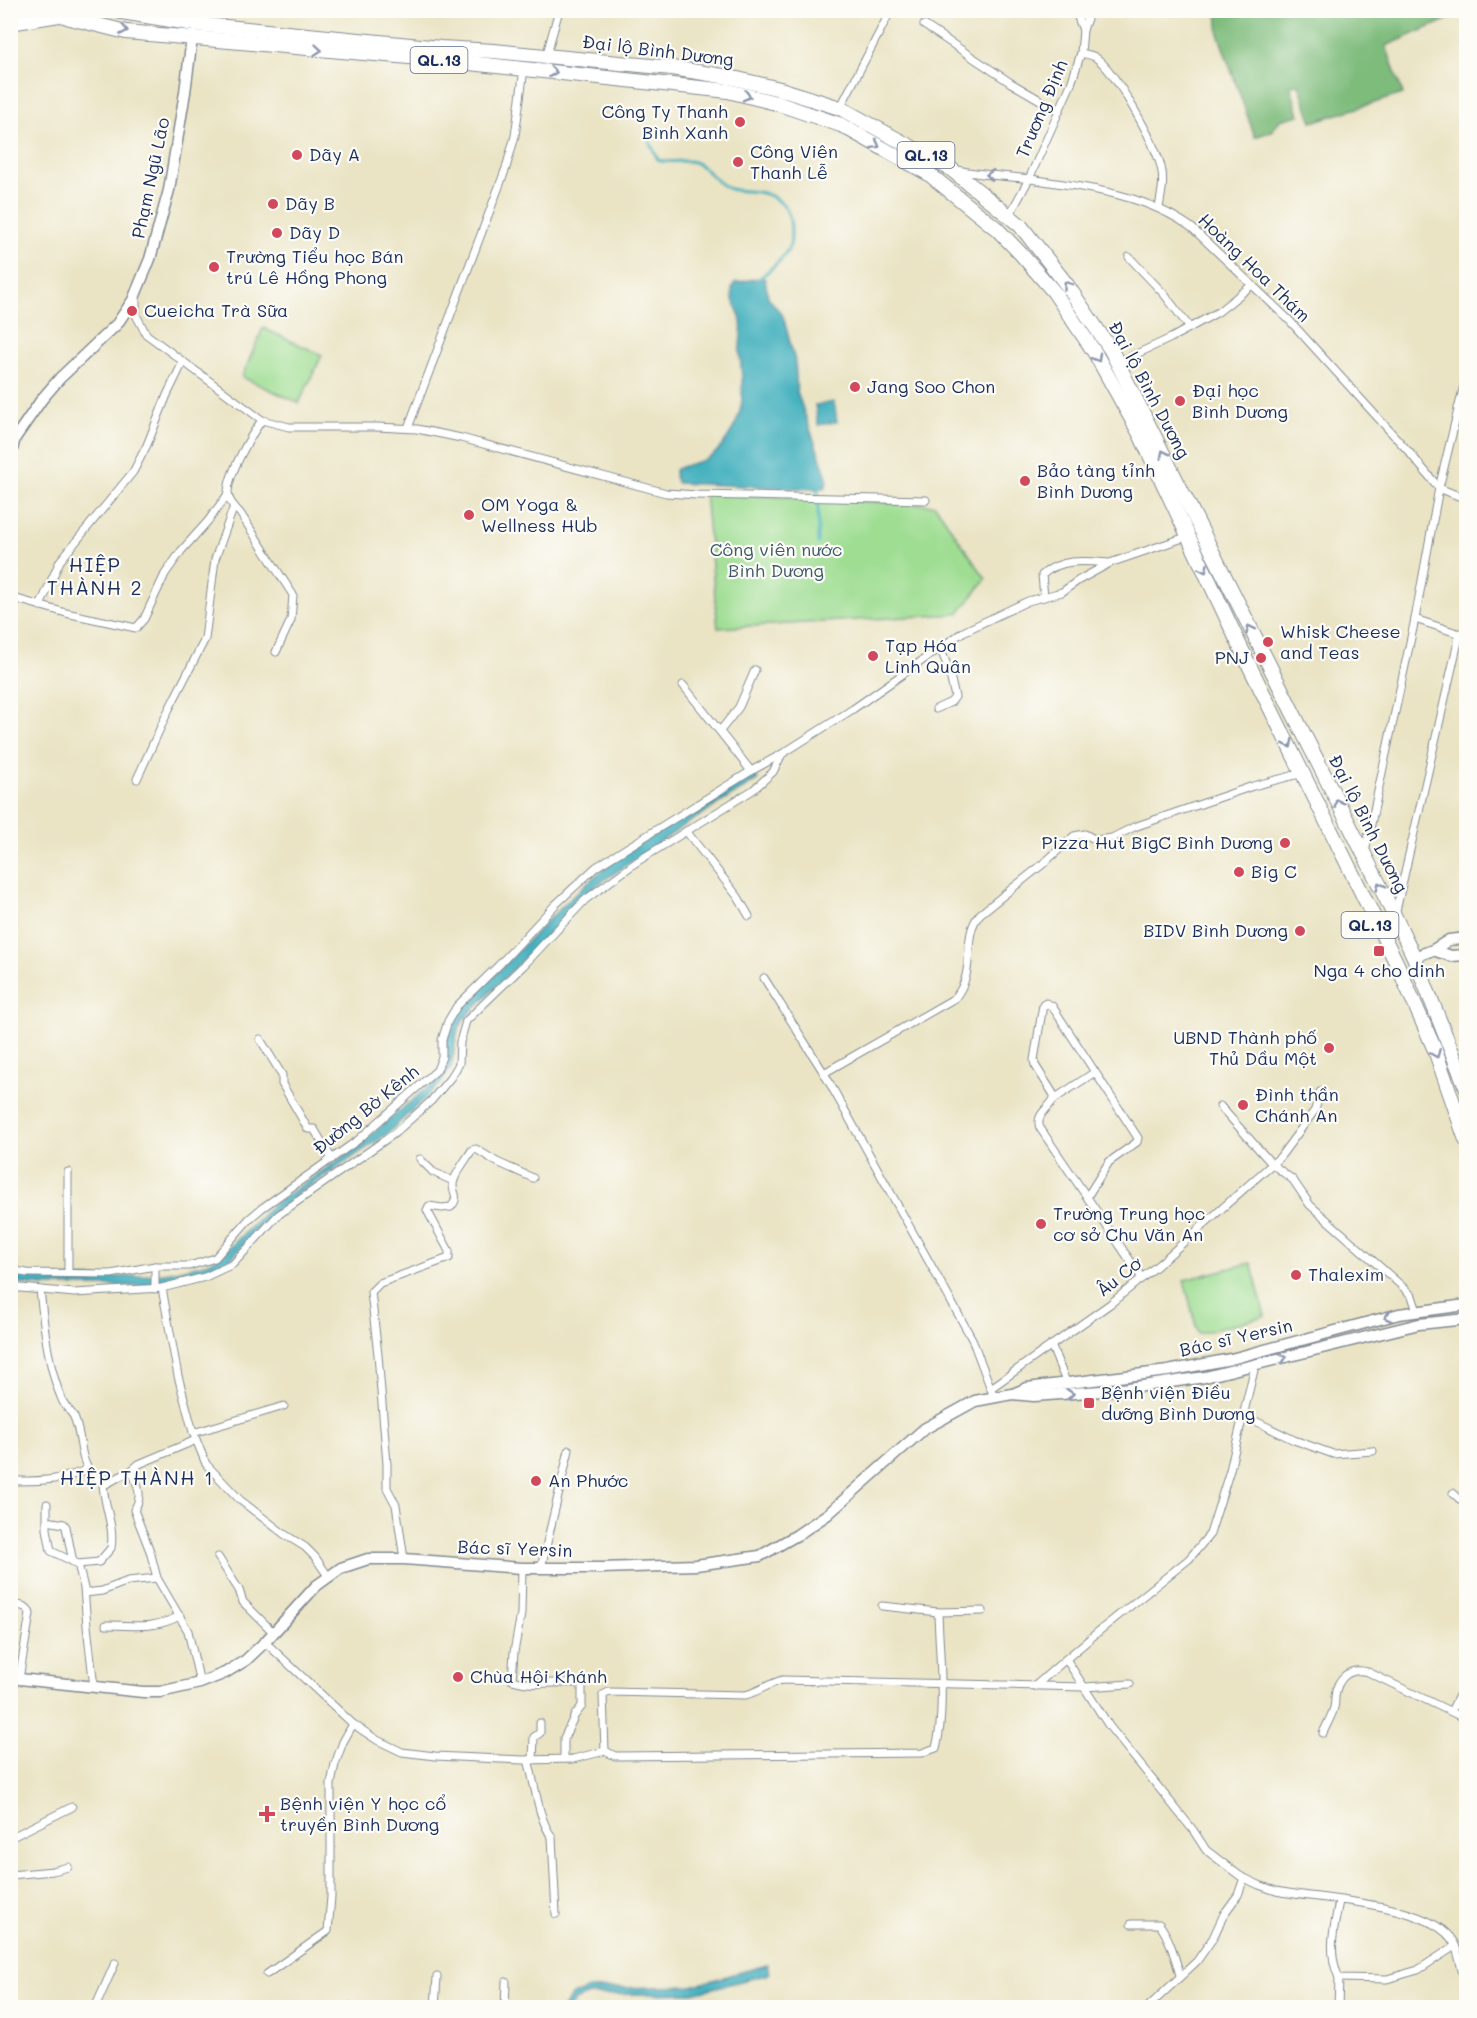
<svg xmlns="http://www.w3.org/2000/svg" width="1477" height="2018" viewBox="0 0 1477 2018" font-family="Mali,sans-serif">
<rect width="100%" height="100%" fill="#fdfcf7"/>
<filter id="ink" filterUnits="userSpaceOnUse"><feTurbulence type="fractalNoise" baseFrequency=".0167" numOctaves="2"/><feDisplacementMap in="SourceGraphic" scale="12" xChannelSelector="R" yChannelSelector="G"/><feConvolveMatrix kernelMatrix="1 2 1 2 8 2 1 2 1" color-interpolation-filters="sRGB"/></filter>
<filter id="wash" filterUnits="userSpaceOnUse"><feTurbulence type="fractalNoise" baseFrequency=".008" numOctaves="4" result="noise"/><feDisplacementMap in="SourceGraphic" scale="24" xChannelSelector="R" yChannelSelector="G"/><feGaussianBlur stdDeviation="1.35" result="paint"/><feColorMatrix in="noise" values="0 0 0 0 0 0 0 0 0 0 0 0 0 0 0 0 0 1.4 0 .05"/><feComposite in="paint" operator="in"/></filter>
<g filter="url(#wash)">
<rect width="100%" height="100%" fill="#eae4c5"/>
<g fill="#9edd92" stroke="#5c8678" stroke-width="1.5">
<path d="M263 328 322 355 299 403 242 377Z"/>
<path d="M705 493 935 505 986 579 958 614 718 628Z"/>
<path d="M1251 1263 1265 1316 1198 1334 1184 1280Z"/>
</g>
<path fill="#7ebc7c" stroke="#4c766d" stroke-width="1.5" d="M1217 10H1450L1453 17 1386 46 1403 94 1312 122 1299 84 1290 85 1299 115 1280 120 1272 131 1255 137 1219 36Z"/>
<g fill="#42b0be" stroke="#2e708e" stroke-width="1.5">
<path d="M759 278 765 279 768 297 783 316 795 361 797 392 827 477 826 487 816 489 677 483 675 478V470C687 463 702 463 713 455 719 450 724 443 728 437 748 408 742 385 740 353 739 343 743 331 741 321 739 308 726 295 735 283Z"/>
<path d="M834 402 837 422 818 425 815 405Z"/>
<path d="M753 774 758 779 688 823 593 888 463 1020 457 1033 451 1068 440 1084 387 1134 300 1193 276 1212 225 1264 197 1276 144 1286H44L11 1283V1273L50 1278H100L152 1275 176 1271 208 1263 221 1256 275 1203 353 1150 429 1086 444 1068 446 1058 445 1042 456 1015 547 921 588 882 610 864 641 843Z"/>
<path d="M767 1965 769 1974 693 1993 589 1995 576 2000 570 2007H563L573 1995 589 1989 691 1986Z"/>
</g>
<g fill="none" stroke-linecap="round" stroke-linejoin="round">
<g stroke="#42b0be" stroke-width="3">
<path d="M647 136 658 160C671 164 685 159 694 162 709 167 713 183 730 189 742 192 754 190 766 194 785 201 791 212 791 232 791 236 791 242 790 245 784 260 770 269 759 279"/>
<path d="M818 543V485"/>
</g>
</g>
</g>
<g filter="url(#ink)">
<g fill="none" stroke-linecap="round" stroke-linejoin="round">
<defs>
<g id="street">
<path d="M924 25 1011 83 1059 111"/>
<path d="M1083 30 1090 10"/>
<path d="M1081 53C1085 54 1091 55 1095 57 1115 70 1155 143 1161 167 1165 181 1161 194 1159 208"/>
<path d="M546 57 559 10"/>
<path d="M840 108 891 10"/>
<path d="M957 170C981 175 1005 176 1030 179 1085 187 1146 194 1192 228L1289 320 1409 452 1439 488 1466 499"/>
<path d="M1009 216 1029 179 1071 84 1081 53 1083 30 1075 10"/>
<path d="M1129 257 1164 294 1190 328"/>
<path d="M136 295V315L146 334 262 420C251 435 228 474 228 493 228 501 235 508 240 513L293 595 291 620 276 652"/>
<path d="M1117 363 1171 338 1218 312 1252 285"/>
<path d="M1458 408 1466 411"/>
<path d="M262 420 289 427H377L417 429 461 438 666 493 697 495 926 500"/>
<path d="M408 428 506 168 515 136 524 69"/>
<path d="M10 597 66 613 136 628 144 619 165 574 182 550 208 521 228 494"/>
<path d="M1044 597 1042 575C1061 558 1085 561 1109 563"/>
<path d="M40 606 60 561 133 472 147 445 167 395 183 362"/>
<path d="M1415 619 1466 636"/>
<path d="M683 685 751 771"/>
<path d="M936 709 951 702 955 697 948 667 940 648"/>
<path d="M720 731 739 707 755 670"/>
<path d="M137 779 169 709 205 639 215 559 234 506"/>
<path d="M686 831 738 897 749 916"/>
<path d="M1365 852 1415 619 1439 488 1466 377"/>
<path d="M1395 915 1460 633"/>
<path d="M764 978 824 1073 972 1339 994 1397"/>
<path d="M260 1039 282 1075V1084L308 1129H314L332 1159"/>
<path d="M824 1073 955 998C978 970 960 937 980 914L1043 864 1074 836 1085 834 1096 840 1112 838 1134 827 1253 786 1303 773"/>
<path d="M1054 1099 1095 1072"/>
<path d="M1220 1106 1272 1164 1293 1180 1310 1205 1404 1288 1412 1296 1417 1311"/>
<path d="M420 1159 433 1172 453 1181"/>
<path d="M1087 1197 1109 1162 1137 1142 1138 1138 1052 1006 1046 1003 1043 1005 1034 1060 1035 1065 1054 1095V1099C1048 1109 1035 1115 1040 1128L1142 1278"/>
<path d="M155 1266V1289"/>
<path d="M10 1270 27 1273 111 1274 155 1266H189L215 1258 249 1219 262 1208 358 1140 437 1070 442 1057V1040L448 1021 457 1006 499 965 555 905 596 867 751 771 782 754"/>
<path d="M68 1273V1172"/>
<path d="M10 1287 74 1293 162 1288 205 1277 233 1264 278 1215 395 1133 431 1101 451 1077 459 1064 460 1042 466 1021 524 965 585 900 638 861 753 790 773 772 782 754 853 709 963 632 1028 601 1062 592 1079 580 1110 563 1189 536"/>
<path d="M162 1288 178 1376 193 1432 206 1464 240 1500 284 1534 305 1547 315 1557 328 1576"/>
<path d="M40 1290C44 1326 48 1369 63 1402 66 1408 71 1411 74 1417 86 1446 74 1466 106 1484L132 1470"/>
<path d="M1051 1345 1067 1384"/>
<path d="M1255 1366 1230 1470 1210 1534 1189 1559 1099 1631 1066 1659 1109 1726 1193 1830 1206 1850 1240 1876 1259 1885 1276 1891C1319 1900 1432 1902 1454 1943 1460 1956 1462 1973 1466 1987"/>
<path d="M991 1388 1110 1304 1158 1265 1280 1157 1315 1110 1320 1092"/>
<path d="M1243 1415 1294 1440 1333 1454 1373 1451"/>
<path d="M193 1433 284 1406"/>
<path d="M196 1440 139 1464 132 1470C137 1486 144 1495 134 1510L150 1551 157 1578 188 1631 200 1683"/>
<path d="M18 1481C44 1481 64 1480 88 1469"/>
<path d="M1453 1493 1466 1505"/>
<path d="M47 1504V1529L51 1551 78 1564 84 1588 87 1626 94 1687"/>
<path d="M47 1521 64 1524 66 1527 73 1562"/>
<path d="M218 1557 239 1590 243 1602 273 1632"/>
<path d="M404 1559 396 1505 387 1488V1464L378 1355 371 1292 380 1283 449 1258V1251L427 1210 429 1206 442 1208 451 1207C462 1194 449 1192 454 1180 457 1171 467 1158 472 1150L476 1149 497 1162 533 1178"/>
<path d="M78 1564 99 1562 111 1548C115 1526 103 1504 103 1482"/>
<path d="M522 1568 521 1614 514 1652 512 1680C535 1687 557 1681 580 1683L582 1685V1706L575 1715 564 1738V1759"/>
<path d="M541 1568 569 1450"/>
<path d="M85 1593 102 1591 128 1581 157 1578"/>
<path d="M10 1600 13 1604C20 1606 28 1605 30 1614L19 1679"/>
<path d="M882 1606 938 1612 983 1611"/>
<path d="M106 1625C136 1625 151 1630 180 1616"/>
<path d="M265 1642 353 1724 377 1740 402 1752 435 1756 523 1760 573 1759 605 1751"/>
<path d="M1035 1686 1066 1659"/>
<path d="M1451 1711 1466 1682"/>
<path d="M1323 1733C1326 1726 1330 1719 1333 1711 1335 1706 1335 1702 1335 1697 1337 1677 1350 1667 1368 1672L1466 1719"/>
<path d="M605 1751 603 1695 609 1692 745 1695C758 1692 768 1684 782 1680L1085 1687 1130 1684"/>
<path d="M605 1751 615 1756 922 1753 936 1748C946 1711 939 1652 938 1612"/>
<path d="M528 1760C535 1783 538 1819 552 1837L556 1914"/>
<path d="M533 1760 534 1737 540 1733V1723"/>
<path d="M10 1838 72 1807"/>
<path d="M10 1875 53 1871 68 1867"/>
<path d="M1339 1901C1334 1929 1327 1951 1339 1978L1387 1979 1418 1970 1455 1946"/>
<path d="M1131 1924H1159C1170 1938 1175 1958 1180 1975"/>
<path d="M267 1974 328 1931 331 1897V1784L335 1764 343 1742 353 1724"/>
<path d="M95 2008 115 1963"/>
<path d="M347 2008 350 2006"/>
<path d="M435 2008 437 1977"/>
<path d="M505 2008 506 1982"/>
<path d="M1147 2008 1197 1961 1213 1938 1224 1914 1238 1895 1244 1878"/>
<path d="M1338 2008 1339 1978"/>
</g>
<g id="secondary">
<path d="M195 24 197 10"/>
<path d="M10 457 15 438 42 399 60 378 117 324 133 300 150 259 169 190 185 92 192 38"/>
<path d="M1015 1393 1027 1388 1168 1371 1231 1359 1399 1314 1466 1305"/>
<path d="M10 1678 143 1692H160L200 1683 225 1673 246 1660 265 1642 316 1586 341 1568 368 1559H404L522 1568H602L696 1565 760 1556 797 1535 828 1514 924 1429 975 1401 1012 1394 1034 1396 1115 1390 1205 1377 1419 1324 1466 1319"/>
</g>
<g id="primary">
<path d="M1433 950 1451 956 1466 955"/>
<path d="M1414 957 1433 950 1449 940 1466 938"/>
</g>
<g id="highway">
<path d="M47 10 70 18 126 32 432 59 728 91 776 103 841 125 929 174 997 229 1021 254 1054 292 1095 353 1140 434 1247 661 1397 964 1435 1050 1466 1140"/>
<path d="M110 10 195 24 441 48 494 51 672 68 729 77 780 89 840 108 951 169 1009 216 1020 225 1067 285 1111 350 1383 892 1414 957 1466 1087"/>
<path d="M10 23 59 15"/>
</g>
</defs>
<use href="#street" stroke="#828a92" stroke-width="9"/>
<use href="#secondary" stroke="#828a92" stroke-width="13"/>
<use href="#primary" stroke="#828a92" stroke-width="13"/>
<use href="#highway" stroke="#828a92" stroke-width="16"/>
<use href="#street" stroke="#fff" stroke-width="7"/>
<use href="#secondary" stroke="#fff" stroke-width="10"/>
<use href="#primary" stroke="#fff" stroke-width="10"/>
<use href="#highway" stroke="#fff" stroke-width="14"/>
</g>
<defs><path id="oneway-chevron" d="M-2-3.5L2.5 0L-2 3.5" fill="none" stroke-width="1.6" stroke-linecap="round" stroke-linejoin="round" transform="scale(1.5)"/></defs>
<g stroke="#8d97ae">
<use href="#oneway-chevron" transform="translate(124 30) rotate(11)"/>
<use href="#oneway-chevron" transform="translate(318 50) rotate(5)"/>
<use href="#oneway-chevron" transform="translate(553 72) rotate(7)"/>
<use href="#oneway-chevron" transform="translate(747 96) rotate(14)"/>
<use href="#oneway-chevron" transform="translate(876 145) rotate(29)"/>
<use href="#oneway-chevron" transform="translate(990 175) rotate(-175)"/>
<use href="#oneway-chevron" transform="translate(1067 285) rotate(-126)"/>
<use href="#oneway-chevron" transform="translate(1097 358) rotate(60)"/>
<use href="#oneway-chevron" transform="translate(1164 454) rotate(-117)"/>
<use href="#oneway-chevron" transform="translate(1204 569) rotate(65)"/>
<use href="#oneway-chevron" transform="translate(1250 629) rotate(-117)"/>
<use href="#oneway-chevron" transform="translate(1289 744) rotate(63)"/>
<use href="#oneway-chevron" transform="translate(1338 803) rotate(-117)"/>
<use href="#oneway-chevron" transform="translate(1380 886) rotate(-116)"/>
<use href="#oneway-chevron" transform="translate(1436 1054) rotate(68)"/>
<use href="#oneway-chevron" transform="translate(1388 1317) rotate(165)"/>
<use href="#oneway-chevron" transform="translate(1283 1358) rotate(-16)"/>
<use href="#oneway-chevron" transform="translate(1070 1394) rotate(-4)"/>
</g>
</g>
<g fill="#d1495b" stroke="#fdfcf7" stroke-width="2">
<circle cx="740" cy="122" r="6"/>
<circle cx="297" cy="155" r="6"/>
<circle cx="738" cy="162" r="6"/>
<circle cx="273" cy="204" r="6"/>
<circle cx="277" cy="233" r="6"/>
<circle cx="214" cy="267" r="6"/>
<circle cx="132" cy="311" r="6"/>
<circle cx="855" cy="387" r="6"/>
<circle cx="1180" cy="401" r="6"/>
<circle cx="1025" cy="481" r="6"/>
<circle cx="469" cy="515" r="6"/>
<circle cx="1268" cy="642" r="6"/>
<circle cx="873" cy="656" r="6"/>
<circle cx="1261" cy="658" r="6"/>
<circle cx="1285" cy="843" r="6"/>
<circle cx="1239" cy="872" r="6"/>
<circle cx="1300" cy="931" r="6"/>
<rect x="1373" y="945" width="12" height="12" rx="3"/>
<circle cx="1329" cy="1048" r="6"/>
<circle cx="1243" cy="1105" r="6"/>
<circle cx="1041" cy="1224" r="6"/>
<circle cx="1296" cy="1275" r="6"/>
<rect x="1083" y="1397" width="12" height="12" rx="3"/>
<circle cx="536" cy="1481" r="6"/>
<circle cx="458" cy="1677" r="6"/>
<path d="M264 1805h6v6h6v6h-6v6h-6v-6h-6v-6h6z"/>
</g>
<g text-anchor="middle" stroke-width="4.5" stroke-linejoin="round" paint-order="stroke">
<g fill="#fdfcf7" stroke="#5f6c8c" stroke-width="1.5">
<rect x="410.5" y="47" width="57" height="26" rx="4.5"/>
<rect x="897.5" y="142" width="57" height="26" rx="4.5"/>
<rect x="1341.5" y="912" width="57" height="26" rx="4.5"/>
</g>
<g font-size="16" font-weight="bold" fill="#1b2f5e">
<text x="439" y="66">QL.13</text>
<text x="926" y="161">QL.13</text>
<text x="1370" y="931">QL.13</text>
</g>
<g font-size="18" fill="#1b2f5e" stroke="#fdfcf7">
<text transform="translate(658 51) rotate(7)" y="6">Đại lộ Bình Dương</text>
<text transform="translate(1042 109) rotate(-67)" y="6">Trương Định</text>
<text transform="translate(151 178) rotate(-78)" y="6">Phạm Ngũ Lão</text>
<text transform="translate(1254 268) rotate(44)" y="6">Hoàng Hoa Thám</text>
<text transform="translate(1149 390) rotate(62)" y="6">Đại lộ Bình Dương</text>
<text transform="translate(1368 824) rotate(63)" y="6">Đại lộ Bình Dương</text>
<text transform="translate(366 1110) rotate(-39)" y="6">Đường Bờ Kênh</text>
<text transform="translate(1119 1277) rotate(-38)" y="6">Âu Cơ</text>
<text transform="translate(1236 1338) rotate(-13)" y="6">Bác sĩ Yersin</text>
<text transform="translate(515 1549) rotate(2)" y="6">Bác sĩ Yersin</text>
</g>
<g font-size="18" fill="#1b2f5e" stroke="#fdfcf7" text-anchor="start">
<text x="728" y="118" text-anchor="end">Công Ty Thanh<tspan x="728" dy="21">Bình Xanh</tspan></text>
<text x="750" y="158">Công Viên<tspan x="750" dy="21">Thanh Lễ</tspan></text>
<text x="309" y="161">Dãy A</text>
<text x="285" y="210">Dãy B</text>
<text x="289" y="239">Dãy D</text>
<text x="226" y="263">Trường Tiểu học Bán<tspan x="226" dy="21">trú Lê Hồng Phong</tspan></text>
<text x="144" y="317">Cueicha Trà Sữa</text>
<text x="867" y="393">Jang Soo Chon</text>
<text x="1192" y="397">Đại học<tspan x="1192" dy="21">Bình Dương</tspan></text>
<text x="1037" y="477">Bảo tàng tỉnh<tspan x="1037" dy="21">Bình Dương</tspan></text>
<text x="481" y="511">OM Yoga &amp;<tspan x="481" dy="21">Wellness HUb</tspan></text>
<text x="1280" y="638">Whisk Cheese<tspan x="1280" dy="21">and Teas</tspan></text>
<text x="885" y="652">Tạp Hóa<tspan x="885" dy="21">Linh Quân</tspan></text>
<text x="1249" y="664" text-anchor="end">PNJ</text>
<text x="1273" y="849" text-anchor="end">Pizza Hut BigC Bình Dương</text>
<text x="1251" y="878">Big C</text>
<text x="1288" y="937" text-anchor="end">BIDV Bình Dương</text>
<text x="1379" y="977" text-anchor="middle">Nga 4 cho dinh</text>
<text x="1317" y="1044" text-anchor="end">UBND Thành phố<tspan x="1317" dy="21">Thủ Dầu Một</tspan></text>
<text x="1255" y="1101">Đình thần<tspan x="1255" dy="21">Chánh An</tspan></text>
<text x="1053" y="1220">Trường Trung học<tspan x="1053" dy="21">cơ sở Chu Văn An</tspan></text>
<text x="1308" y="1281">Thalexim</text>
<text x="1101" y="1399">Bệnh viện Điều<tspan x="1101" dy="21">dưỡng Bình Dương</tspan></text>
<text x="548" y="1487">An Phước</text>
<text x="470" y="1683">Chùa Hội Khánh</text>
<text x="280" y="1810">Bệnh viện Y học cổ<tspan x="280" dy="21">truyền Bình Dương</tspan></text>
</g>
<g font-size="18" fill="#3c5a6b" stroke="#fdfcf7">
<text x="776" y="556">Công viên nước<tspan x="776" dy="21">Bình Dương</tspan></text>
</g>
<g font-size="20" letter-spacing="1.5" fill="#1b2f5e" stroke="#fdfcf7">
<text x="95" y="572">HIỆP<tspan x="95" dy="23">THÀNH 2</tspan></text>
<text x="137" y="1485">HIỆP THÀNH 1</text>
</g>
</g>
<rect width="1477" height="2018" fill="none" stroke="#fdfcf7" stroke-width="36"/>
</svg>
